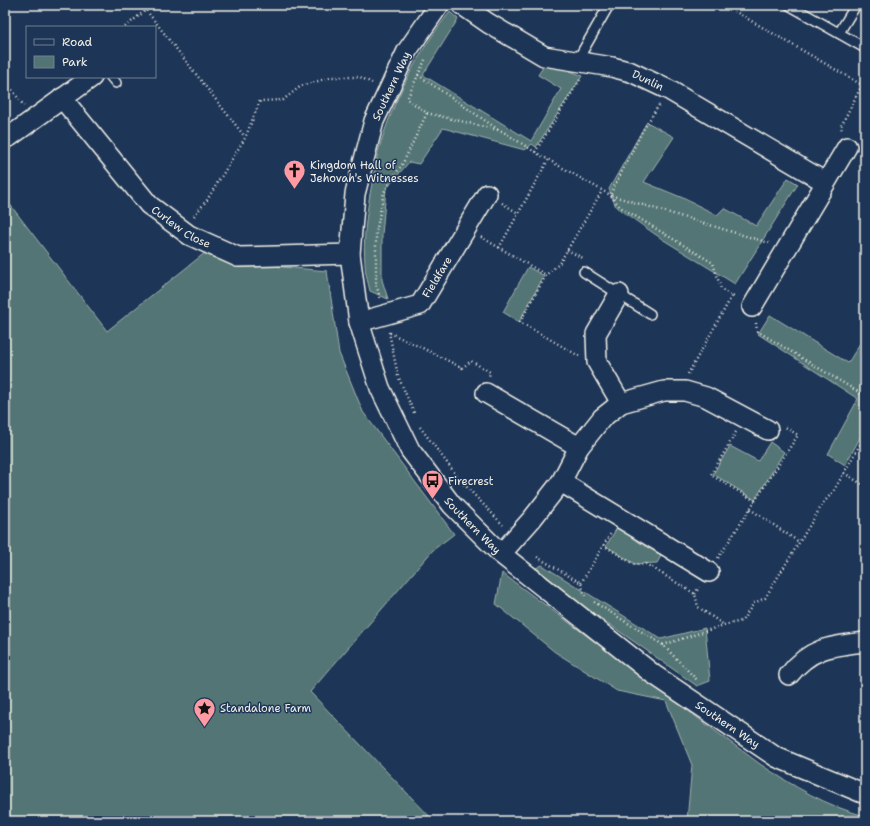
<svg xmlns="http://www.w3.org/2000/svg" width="870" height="826" viewBox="0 0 870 826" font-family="'Shantell Sans',sans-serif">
<rect width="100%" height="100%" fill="#1d3557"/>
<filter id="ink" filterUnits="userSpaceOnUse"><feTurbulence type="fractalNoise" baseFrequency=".025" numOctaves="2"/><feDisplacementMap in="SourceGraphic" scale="8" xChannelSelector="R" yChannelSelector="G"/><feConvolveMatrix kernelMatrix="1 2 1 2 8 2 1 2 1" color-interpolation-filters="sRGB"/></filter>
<g filter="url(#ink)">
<g fill="#537474" stroke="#a4b2ae">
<path d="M450 12 458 19 423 75 531 141 561 89 538 75 547 61 582 76 536 147 532 144 525 150 443 128 419 164 409 162 386 189 382 235V280L388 299 370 291C368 282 365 273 365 264 363 241 366 217 370 194 373 180 375 166 378 152 392 103 418 51 450 12Z"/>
<path d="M647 122 674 137 644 182 683 198 717 215 724 208 756 226 788 178 798 184 735 284 662 239 616 207 609 189Z"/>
<path d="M5 198 107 331 206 252 227 262 327 271 339 353 363 412 454 534 433 550 310 692 434 821H5Z"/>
<path d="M528 267 544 276 519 322 503 312Z"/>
<path d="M770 315 848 363 865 335V429L845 465 828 454 858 399 758 334Z"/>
<path d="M770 442 784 452 755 500 713 474 730 446 758 461Z"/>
<path d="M620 523 665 549 657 563 635 564 606 546Z"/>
<path d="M542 565 661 639 705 628 710 681 697 686 579 603 536 568Z"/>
<path d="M502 573 760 764C793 786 826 806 865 816V821H687L692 765 666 701 617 691 555 652 496 604Z"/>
</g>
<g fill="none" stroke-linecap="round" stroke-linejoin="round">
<defs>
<g id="lane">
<path d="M789 5 865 48"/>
<path d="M839 33 856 5"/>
<path d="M577 61 609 5"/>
<path d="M111 77 116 83"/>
<path d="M584 272 650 314"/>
</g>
<g id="street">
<path id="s1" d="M439 5 407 51 374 121 355 194 350 254 359 322 380 388 410 450 452 505 501 554 653 674 776 757 865 794"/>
<path id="s2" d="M462 5 488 23 544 56 612 67 631 72 669 90 825 182"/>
<path id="s3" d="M62 98 149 205 189 235 238 257 350 254"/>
<path d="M9 137 92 77"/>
<path d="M619 294 596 334 597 362 621 403"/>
<path d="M752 307 847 147"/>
<path id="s4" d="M359 322 420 305 487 194"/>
<path d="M486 393 579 447"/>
<path d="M561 482 709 572"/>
<path d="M501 554 532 519 561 482 579 447 602 418 621 403 664 391H685L706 397 768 430"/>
<path d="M789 675C811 647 832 646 865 642"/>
</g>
</defs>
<use href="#lane" stroke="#f4f1e8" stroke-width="12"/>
<use href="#street" stroke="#f4f1e8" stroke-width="22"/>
<g stroke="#f4f1e8" stroke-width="2.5" stroke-dasharray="1 3" stroke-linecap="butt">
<path d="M142 5 146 10"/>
<path d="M724 5 862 85 841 126 842 131"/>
<path d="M125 27 146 10 245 137"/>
<path d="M418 75 499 130"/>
<path d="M5 80 24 106"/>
<path d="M659 105 643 130 610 195 769 243"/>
<path d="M427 113 502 131 535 152 610 195 620 207 713 263 721 289 736 298"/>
<path d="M535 152 580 80"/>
<path d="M502 203 518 213"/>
<path d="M194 216 207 200 245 138 260 101 283 100 301 86 332 77H360L372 83"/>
<path d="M481 237 546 275"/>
<path d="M499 248 548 160"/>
<path d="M567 250 583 258"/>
<path d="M380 298 376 284V233L384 192 403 163 427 113 407 99 426 58"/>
<path d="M756 323 757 331 865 396"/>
<path d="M389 332 398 376 415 415"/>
<path d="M390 333 433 353 462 368 471 361 490 372 489 377"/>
<path d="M579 356 520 322 546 275 559 264 602 191"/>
<path d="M688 374 732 296"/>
<path d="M420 427 460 480 503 525"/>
<path d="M736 432 711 475 755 501"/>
<path d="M844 473 865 486"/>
<path d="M750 509 799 542"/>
<path d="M603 545 635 565 646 564 695 594 698 607 724 625"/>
<path d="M537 557 581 583 585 596"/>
<path d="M718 558 798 435 785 427"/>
<path d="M581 583 611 533"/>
<path d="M695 594 699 587"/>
<path d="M594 602 663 645 698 681"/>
<path d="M663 645 724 625 742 621 754 603 765 598 824 502 833 492 865 436"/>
</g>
<use href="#lane" stroke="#1d3557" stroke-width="9"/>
<use href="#street" stroke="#1d3557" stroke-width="19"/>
</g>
</g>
<defs>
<symbol id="church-pin" viewBox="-11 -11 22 30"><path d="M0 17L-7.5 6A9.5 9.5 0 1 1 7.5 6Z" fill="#ff9aa2" stroke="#1d3557"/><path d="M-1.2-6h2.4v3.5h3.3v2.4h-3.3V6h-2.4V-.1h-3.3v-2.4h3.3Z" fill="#111"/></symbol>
<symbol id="bus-pin" viewBox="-11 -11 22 30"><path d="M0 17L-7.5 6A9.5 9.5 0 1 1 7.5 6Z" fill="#ff9aa2" stroke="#1d3557"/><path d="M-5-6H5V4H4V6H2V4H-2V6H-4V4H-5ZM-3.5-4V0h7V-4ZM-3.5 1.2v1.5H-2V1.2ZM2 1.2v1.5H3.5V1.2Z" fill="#111"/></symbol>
<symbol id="sight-pin" viewBox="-11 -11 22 30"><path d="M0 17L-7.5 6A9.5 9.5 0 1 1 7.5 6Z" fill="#ff9aa2" stroke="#1d3557"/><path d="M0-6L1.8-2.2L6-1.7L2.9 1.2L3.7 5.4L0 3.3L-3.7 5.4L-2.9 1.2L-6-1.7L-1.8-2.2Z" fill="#111"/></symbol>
</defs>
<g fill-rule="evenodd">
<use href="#church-pin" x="282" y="158" width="25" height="34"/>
<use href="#bus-pin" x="420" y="468" width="25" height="34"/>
<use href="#sight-pin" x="192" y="696" width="25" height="34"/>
</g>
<g text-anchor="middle" stroke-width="3" stroke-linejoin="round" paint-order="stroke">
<g font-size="11" fill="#f4f1e8" stroke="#1d3557">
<text dy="4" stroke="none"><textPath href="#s2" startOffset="204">Dunlin</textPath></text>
<text transform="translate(391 86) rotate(-65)" y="4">Southern Way</text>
<text dy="4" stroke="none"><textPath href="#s3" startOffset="177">Curlew Close</textPath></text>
<text dy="4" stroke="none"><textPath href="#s4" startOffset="96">Fieldfare</textPath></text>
<text dy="4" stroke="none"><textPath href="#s1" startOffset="574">Southern Way</textPath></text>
<text dy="4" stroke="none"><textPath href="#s1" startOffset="898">Southern Way</textPath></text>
</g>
<g font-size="11" fill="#f4f1e8" stroke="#1d3557" text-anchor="start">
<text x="310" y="169">Kingdom Hall of<tspan x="310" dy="13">Jehovah's Witnesses</tspan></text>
<text x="448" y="485">Firecrest</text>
<text x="220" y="712">Standalone Farm</text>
</g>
</g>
<rect width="870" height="826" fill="none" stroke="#1d3557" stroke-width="20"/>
<rect x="10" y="10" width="850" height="806" fill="none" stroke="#f4f1e8" stroke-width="1.5" filter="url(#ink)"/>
<rect x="26" y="26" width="130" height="52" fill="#1d3557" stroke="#738091"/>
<rect x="34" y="39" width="20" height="6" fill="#1d3557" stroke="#738091"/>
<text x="62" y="46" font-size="12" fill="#f4f1e8">Road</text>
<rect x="34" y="56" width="20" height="12" fill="#537474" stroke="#738091"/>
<text x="62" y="66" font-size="12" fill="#f4f1e8">Park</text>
</svg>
